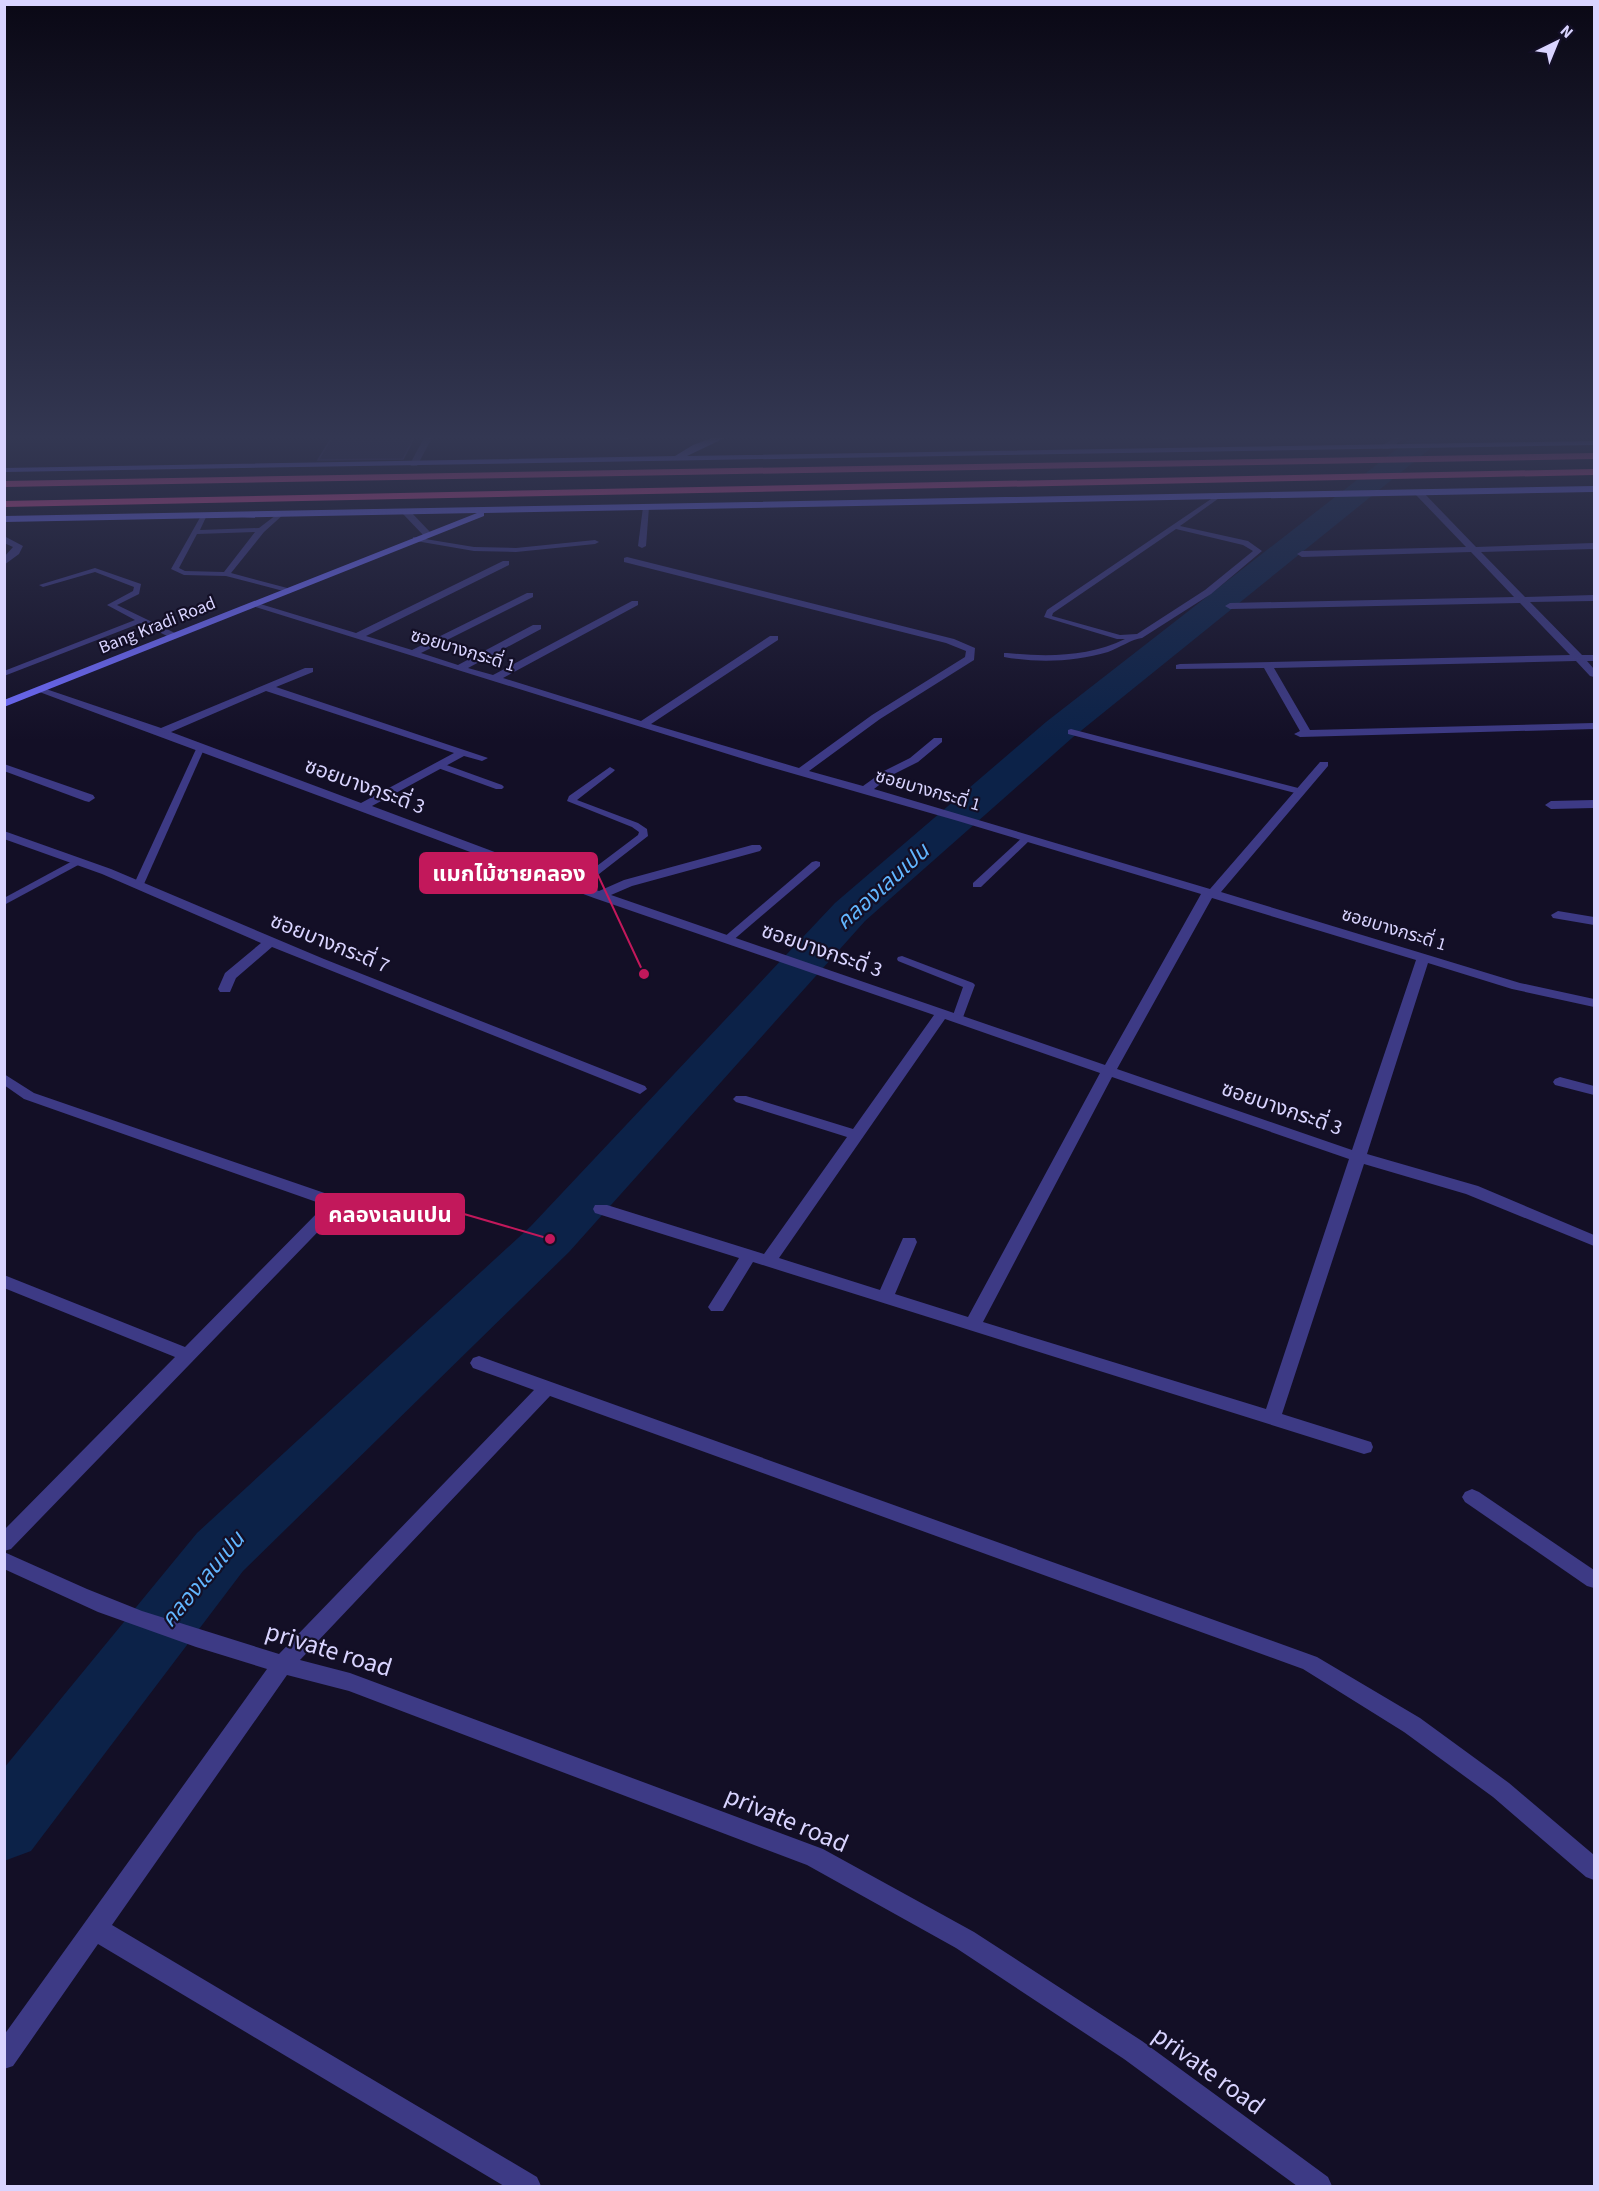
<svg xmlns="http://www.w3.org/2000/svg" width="1599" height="2191" viewBox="0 0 1599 2191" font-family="'Source Sans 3','Noto Sans Thai',sans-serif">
<rect width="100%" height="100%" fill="#130f26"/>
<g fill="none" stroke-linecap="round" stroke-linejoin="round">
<path fill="#0c2248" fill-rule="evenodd" d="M1416 434H1445L1441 440 1072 738 865 921 569 1252 243 1571 31 1851 4 1861V1768L197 1533 531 1226 835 903 1046 722Z"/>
</g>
<path fill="#241b47" stroke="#3b2d73" stroke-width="1.5" d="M334 434H416L403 459 318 460Z"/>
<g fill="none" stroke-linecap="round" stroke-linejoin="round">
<g fill="#3d3a85" fill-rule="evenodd">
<path d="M1237 434 1240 436 1239 437 1162 439 1159 437 1162 435Z"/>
<path d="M1217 495 1222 496 1180 526 1248 541 1262 551 1211 594 1142 638C1132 639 1119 648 1108 652 1075 662 1037 663 1004 657V653H1007C1047 657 1088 657 1125 639H1117L1044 617 1047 610ZM1176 529 1243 545 1253 551 1205 590 1137 634 1120 635 1052 616 1053 613Z"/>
<path d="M646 505 649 507 646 546 642 548 638 546 643 507Z"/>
<path d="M280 512 285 513 264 532 231 573 291 589V593L226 576 184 575 171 569 202 514 207 515 200 530 259 528ZM255 532 224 572 185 571 179 568 197 534Z"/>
<path d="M413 537 474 547 516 548 595 540 599 542 595 544 516 552 474 551 416 541H413Z"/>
<path d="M95 568 141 584 139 594 117 605 177 634V638H171L141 623 4 676V671L135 620 107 605 133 591 134 587 95 572 43 587 39 585Z"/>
<path d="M1071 729 1302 789 1304 791 1299 794 1068 734V730Z"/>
<path d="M201 744 205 747 144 884 139 887 135 886 134 884 197 747Z"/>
<path d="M441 763 502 785 504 787 502 789H496L438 768V764Z"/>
<path d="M610 767 615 770 613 772 577 800 638 823 647 829 648 836 581 888H573V884L638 835 639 832 632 827 567 801 569 796Z"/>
<path d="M1027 835 1032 838 1030 840 981 887H973V883L1024 836Z"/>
<path d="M78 858 83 861 82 863 4 905V898Z"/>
<path d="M816 861 820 862V866L731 942H723L722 940 723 938 812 862Z"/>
<path d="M902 956 973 983 975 985 962 1020 958 1021 952 1018 963 987 898 961 897 959 898 957Z"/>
</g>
<g fill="#3d3a85" fill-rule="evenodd">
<path d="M426 434H434L417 466H411L410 464Z"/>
<path d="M593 434H644L625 440Z"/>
<path d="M1401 434H1410L1389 449H1383V445Z"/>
<path d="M1416 491H1422L1476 547 1594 543V549L1481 552 1525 597 1594 595V601L1530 602 1582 655H1594V661H1587L1594 669V677L1590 676 1576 661 1274 668 1310 730 1594 723V729L1300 737 1294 734 1300 731 1264 668 1176 669V665L1180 664 1570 655 1520 603 1230 609 1225 606 1230 603 1514 597 1471 552 1302 557 1297 554 1302 551 1466 547 1416 495Z"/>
<path d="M403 510H409L431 533V537H425L403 514Z"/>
<path d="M4 536 23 546 19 554 4 565V557L13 547 4 543Z"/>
<path d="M627 557 954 639 975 648 974 660 880 719 809 771 863 786 884 771 910 758 934 738H942V742L918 762 892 775 874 789 1210 889 1320 762H1328V766L1221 892 1520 983 1594 999V1007L1512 989 1428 963 1367 1154 1478 1186 1594 1235V1246L1466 1194 1364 1164 1282 1414 1371 1442 1373 1447 1371 1452 1364 1454 753 1262 723 1311H711L708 1307 739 1258 595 1213 593 1209 595 1205H607L764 1254 847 1137 736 1102 733 1099 736 1096H746L853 1129 934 1015 594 898 34 690 39 687 43 688 161 728 305 668H313V672L276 687 488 758 482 761 464 756 372 806 599 891 624 880 752 845H760L762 848 760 851 632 886 611 895 1105 1065 1201 894 958 821 763 765 249 605 257 603 356 633 503 561H509V565L366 636 412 650 527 593H533V597L421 653 458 665 533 625H541V629L468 668 493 675 632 601H638V605L503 678 641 721 770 636H778V640L651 724 799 768 872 715 965 657 966 651 946 643 624 562V558ZM266 691 454 753 361 803 171 732ZM1212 898 1416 960 1352 1150 1117 1069ZM945 1019 1100 1073 968 1317 895 1294 917 1242 915 1238H903L880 1290 779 1258ZM1112 1077 1349 1159 1266 1409 983 1322Z"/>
<path d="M4 764 93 795 95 798 89 802 85 801 4 771Z"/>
<path d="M1594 800V808L1551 809 1545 805 1551 801Z"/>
<path d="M4 831 111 869 324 959 645 1086 647 1089 640 1094 635 1092 272 947 236 978 230 992H220L218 989 225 973 261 943 102 874 4 839Z"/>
<path d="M1558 911 1594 917V925L1553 918 1551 915Z"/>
<path d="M4 1074 34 1093 342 1199 420 1223 422 1227 420 1231 414 1233 339 1210 11 1549 4 1551V1530L175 1357 4 1288V1275L185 1347 325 1205 24 1099 4 1085Z"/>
<path d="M1560 1077 1594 1086V1095L1555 1085 1553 1082 1555 1079Z"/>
<path d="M479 1356 1317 1657 1420 1718 1509 1783 1594 1855V1880L1586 1877 1493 1797 1404 1732 1303 1669 550 1396 300 1660 350 1673 823 1849 974 1932 1142 2041 1328 2177 1332 2186H1297L1124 2059 956 1948 807 1865 349 1691 287 1675 112 1925 537 2177 541 2186H504L98 1944 13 2066 4 2069V2035L267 1669 196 1647 98 1612 4 1569V1552L87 1589 142 1611 279 1654 534 1390 473 1368 470 1363 473 1358Z"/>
<path d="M1472 1489 1479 1492 1594 1570V1588L1587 1586 1465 1502 1462 1497 1465 1492Z"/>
</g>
<g fill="#6f6bff" fill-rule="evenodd">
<path d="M722 434H733L687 456 1594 441V445L4 472V468L675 456 693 445Z"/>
<path d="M1594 486V492L484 513V516L4 707V700L477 513 4 522V516Z"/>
</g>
<g fill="#ff4fa3" fill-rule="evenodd">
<path d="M1594 453V459L4 487V481Z"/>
<path d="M1594 469V475L4 507V501Z"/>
</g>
</g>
<linearGradient id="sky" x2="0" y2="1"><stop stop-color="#0a0815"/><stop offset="0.59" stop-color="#333752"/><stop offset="1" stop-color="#333752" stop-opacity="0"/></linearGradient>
<rect width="1599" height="741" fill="url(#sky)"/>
<g text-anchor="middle" stroke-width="4.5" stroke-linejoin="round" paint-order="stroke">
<g font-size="18" fill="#d9d4ff" stroke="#130f26">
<text transform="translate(157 625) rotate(-22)" y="6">Bang Kradi Road</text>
<text transform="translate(463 650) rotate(17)" y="6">ซอยบางกระดี่ 1</text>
<text transform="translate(928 790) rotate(16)" y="6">ซอยบางกระดี่ 1</text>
<text transform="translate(1394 929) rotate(17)" y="6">ซอยบางกระดี่ 1</text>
</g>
<g font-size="21" fill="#d9d4ff" stroke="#130f26">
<text transform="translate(365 786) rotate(20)" y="7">ซอยบางกระดี่ 3</text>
<text transform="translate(330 943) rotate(22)" y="7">ซอยบางกระดี่ 7</text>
<text transform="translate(822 950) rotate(19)" y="7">ซอยบางกระดี่ 3</text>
<text transform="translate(1282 1108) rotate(19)" y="7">ซอยบางกระดี่ 3</text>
</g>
<g font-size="22" font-style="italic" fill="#62b6ff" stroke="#130f26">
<text transform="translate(882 886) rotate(-42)" y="8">คลองเลนเปน</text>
<text transform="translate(202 1579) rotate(-50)" y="8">คลองเลนเปน</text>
</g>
<g font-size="26" fill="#d9d4ff" stroke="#130f26">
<text transform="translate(329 1649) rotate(17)" y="9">private road</text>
<text transform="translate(787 1819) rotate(23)" y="9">private road</text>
<text transform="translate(1209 2070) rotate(36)" y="9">private road</text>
</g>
</g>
<path fill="none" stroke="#c2185b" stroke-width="2" d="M644 974L597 873M550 1239L464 1214"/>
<g fill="#c2185b" stroke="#130f26" stroke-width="2">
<circle cx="644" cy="974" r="6"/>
<circle cx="550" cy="1239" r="6"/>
</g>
<g fill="#c2185b" stroke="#c2185b" stroke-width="2">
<rect x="420" y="853" width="177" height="40" rx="6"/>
<rect x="316" y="1194" width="148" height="40" rx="6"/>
</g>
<g font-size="22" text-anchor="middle" font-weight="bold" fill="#fff">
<text x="509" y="881">แมกไม้ชายคลอง</text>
<text x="390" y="1222">คลองเลนเปน</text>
</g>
<rect width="1599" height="2191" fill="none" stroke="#d9d4ff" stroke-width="12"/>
<g transform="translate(1557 42) rotate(43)" stroke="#130f26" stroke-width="4.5" paint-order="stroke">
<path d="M0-4.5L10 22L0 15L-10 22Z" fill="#d9d4ff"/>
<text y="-9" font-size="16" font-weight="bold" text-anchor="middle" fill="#d9d4ff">N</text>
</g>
</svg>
